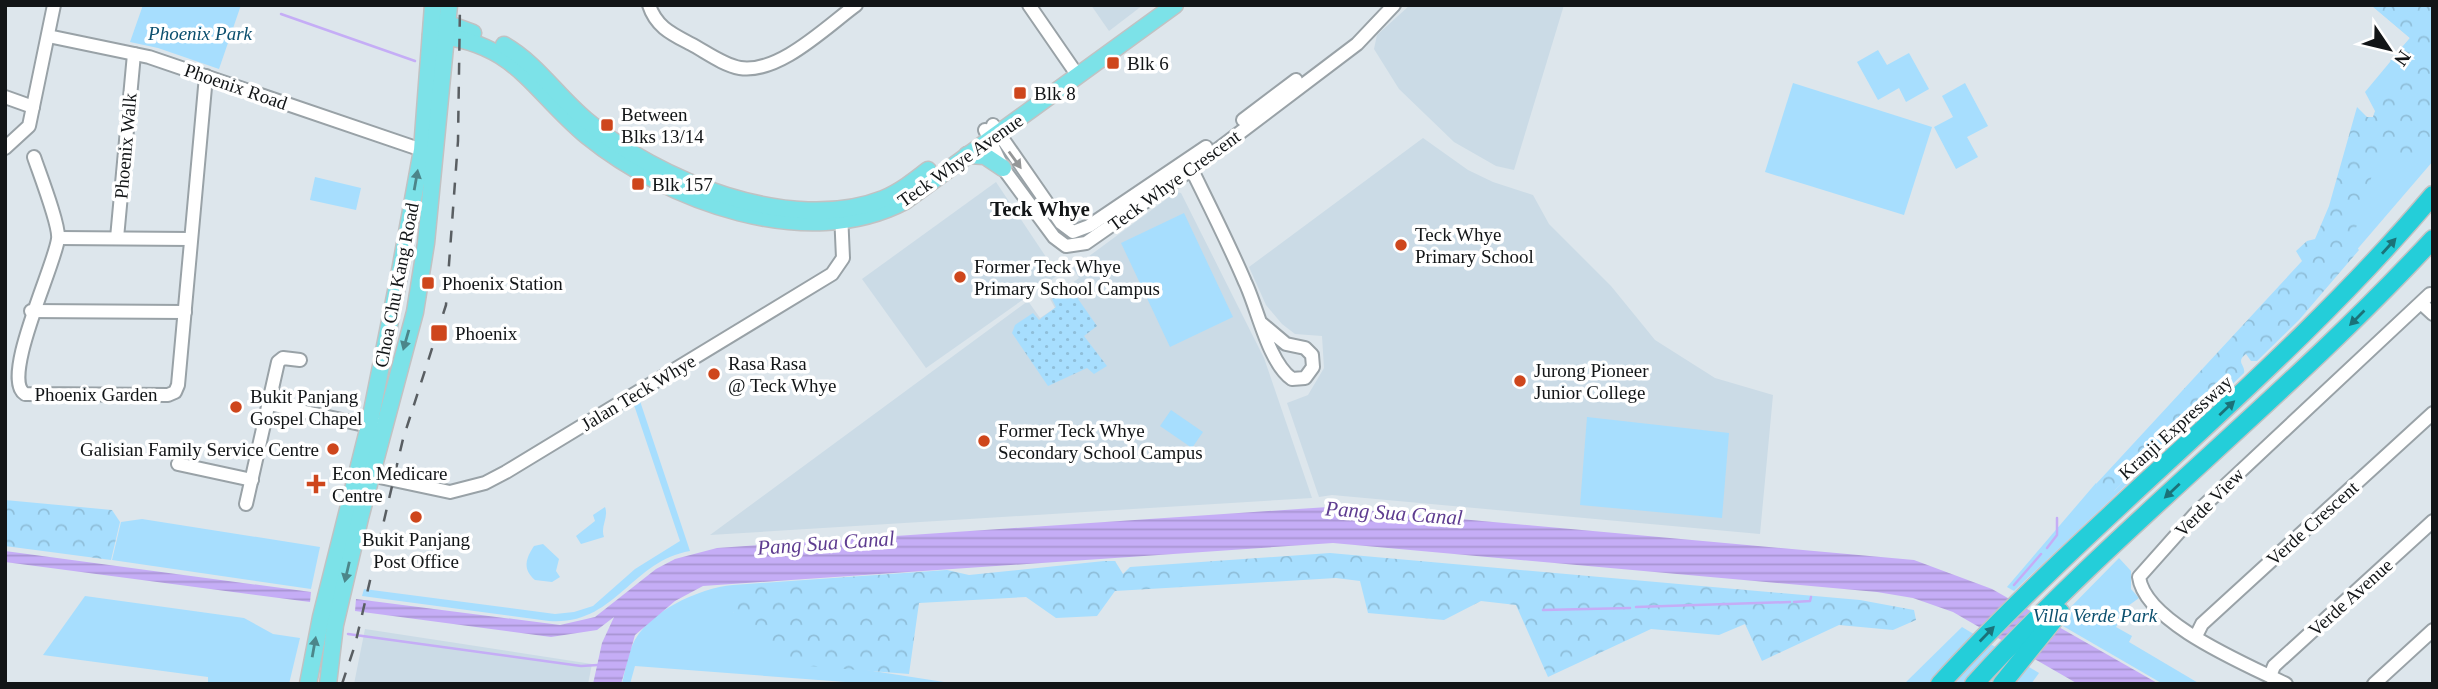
<svg xmlns="http://www.w3.org/2000/svg" width="2438" height="689" viewBox="0 0 2438 689" font-family="'Times New Roman',serif">
<defs>
<pattern id="forest-crowns" width="20" height="18" patternUnits="userSpaceOnUse" patternTransform="scale(1.75)"><rect width="20" height="18" fill="#a7defe"/><path d="M2 6a3 3 0 1 1 6 0M12 15a3 3 0 1 1 6 0" fill="none" stroke="#8fbed9"/></pattern>
<pattern id="garden-dots" width="8" height="8" patternUnits="userSpaceOnUse" patternTransform="scale(1.75)"><rect width="8" height="8" fill="#a7defe"/><path d="M2 2h.1M6 6h.1" fill="none" stroke="#8fbed9" stroke-width="1.8" stroke-linecap="round"/></pattern>
<pattern id="water-rules" width="6" height="5" patternUnits="userSpaceOnUse" patternTransform="scale(1.75)"><rect width="6" height="5" fill="#c5adf6"/><path d="M0 2.5h6" fill="none" stroke="#a894d2"/></pattern>
</defs>
<rect width="100%" height="100%" fill="#dde6ec"/>
<g fill="#cbdbe6">
<path d="M1091 5H1143L1109 31Z"/>
<path d="M1410 5H1564L1514 170 1496 166 1454 142 1399 89 1374 49 1377 35Z"/>
<path d="M1423 138 1468 170 1493 182 1533 195 1549 224 1611 286 1655 340 1715 378 1773 395 1760 534 1332 495 1319 497 1287 403 1308 395 1324 368 1322 336 1295 334 1282 324 1266 305 1249 267Z"/>
<path d="M996 182 1058 275 926 368 862 279Z"/>
<path d="M1176 192 1181 193 1264 358 1312 498 710 535 1028 301 1040 318 1055 308 1050 299 1079 278 1073 268Z"/>
<path d="M365 629 592 664 588 684H354Z"/>
</g>
<g fill="#a7defe">
<path d="M143 5H241L219 69 158 48 130 42Z"/>
<path d="M2371 5H2433V161L2342 267 2375 111 2365 92 2410 38Z"/>
<path d="M1878 50 1887 65 1909 53 1929 89 1906 102 1899 88 1878 100 1857 62Z"/>
<path d="M1793 83 1932 127 1904 215 1765 172Z"/>
<path d="M1965 83 1988 126 1967 137 1978 157 1956 169 1934 127 1953 117 1942 96Z"/>
<path d="M315 177 361 188 356 210 310 200Z"/>
<path d="M1184 213 1233 317 1170 347 1121 243Z"/>
<path d="M640 401 690 551C631 561 615 626 549 621L362 596 364 589 555 614 574 612 593 606 635 569 680 541 634 405Z"/>
<path d="M1171 410 1203 432 1192 448 1160 426Z"/>
<path d="M1587 417 1729 433 1722 518 1580 505Z"/>
<path d="M2194 421 2014 591 2007 587 2096 483 2099 491H2114L2159 444Z"/>
<path d="M605 507C609 518 600 526 604 537L581 544 576 536 595 521 593 515Z"/>
<path d="M142 519 320 547 311 589 112 560 121 522Z"/>
<path d="M543 544 559 559 556 571 560 577 552 582 535 580C522 569 526 558 534 546Z"/>
<path d="M2119 558 2131 571V589L2139 598 2128 606 2116 627 2132 636 2129 642 2200 684H2163L2056 622Z"/>
<path d="M733 585V612L860 669 957 684H872L635 666 630 684H622C625 671 627 658 632 646 646 612 699 588 733 585Z"/>
<path d="M85 596 244 618 273 634 300 638 289 684H208V677L43 655Z"/>
<path d="M1962 627 2039 673 2031 684H1904Z"/>
</g>
<g fill="url(#forest-crowns)">
<path d="M2371 5H2433V156C2415 160 2401 148 2377 159L2352 241 2359 250 2299 320 2257 361H2251L2246 354C2235 362 2246 365 2244 373L2194 421 2159 444 2114 491H2098L2096 484 2302 261 2296 251 2307 241 2315 239 2329 206 2357 107 2367 117H2373C2378 101 2395 91 2403 77L2402 70 2390 61 2410 38Z"/>
<path d="M5 500 112 510 120 522 111 560 5 546Z"/>
<path d="M1330 553 1860 600 1914 610 1916 620 1893 630 1839 625 1762 661 1745 624 1719 635 1651 629 1548 677 1516 605 1481 601 1444 620 1368 613 1360 581 1336 578 1115 591 1097 616 1056 618 1026 597 919 603 909 674 783 664 733 612V585L947 570 969 575 1104 561H1115L1123 574 1130 567Z"/>
</g>
<path fill="url(#garden-dots)" d="M1069 286 1097 326 1084 336 1107 366 1094 374 1087 368 1048 386 1012 333 1015 325 1033 313 1039 320 1056 307 1052 299Z"/>
<g fill="url(#water-rules)">
<path d="M1328 507 1914 560 1992 589 2159 684H2078L1953 612 1913 598 1877 592 1333 543 703 586 675 601 635 635 621 684H593L602 643 614 617 597 630 551 637 355 611 356 599 560 625 595 617 656 569 675 559 717 548Z"/>
<path d="M5 551 311 592 310 602 5 562Z"/>
</g>
<g fill="none" stroke-linecap="round" stroke-linejoin="round">
<g stroke="#c5adf6" stroke-width="2.5">
<path d="M281 14 415 61"/>
<path d="M2047 548 2057 535V518"/>
<path d="M2014 585 2041 554"/>
<path d="M1794 602 1810 601 1811 597"/>
<path d="M1636 607 1790 602"/>
<path d="M1543 610 1630 608"/>
<path d="M348 634 581 666 598 665"/>
</g>
<defs>
<g id="minor">
<path d="M649 5C656 27 672 34 691 44 706 52 723 65 740 68 779 74 826 27 856 5"/>
<path d="M1029 5 1078 76"/>
<path d="M48 36 149 57 422 150"/>
<path d="M5 97 33 107"/>
<path d="M1243 120 1296 80"/>
<path d="M993 125 1061 223 1073 232 1089 226 1206 147"/>
<path d="M985 130 1003 168 1054 237 1066 246 1086 243 1192 169 1357 44 1394 5"/>
<path d="M5 148 29 126 54 5"/>
<path d="M34 157C39 172 60 226 58 239 55 265 0 379 25 394L168 395 175 392 178 385 206 76"/>
<path d="M1189 164C1208 203 1228 242 1245 282 1258 309 1268 362 1292 379L1305 378 1313 367 1312 355 1305 348 1286 344 1261 323"/>
<path d="M59 238 191 239"/>
<path d="M117 238 134 54"/>
<path d="M2421 303 2433 314"/>
<path d="M31 311 185 312"/>
<path d="M269 404 369 426 377 424"/>
<path d="M178 464 252 480"/>
<path d="M370 475 450 492 485 483 506 472 832 274 843 258 841 213"/>
<path d="M246 504 278 362 283 358 300 360"/>
<path d="M2196 636 2202 624 2433 413"/>
<path d="M2270 676 2274 666 2433 521"/>
<path d="M2286 684C2248 665 2145 623 2139 577L2196 513 2430 294"/>
<path d="M2374 684 2433 630"/>
</g>
<g id="major">
<path d="M432 24 454 26 473 33"/>
<path d="M431 35C515 41 530 88 587 136 667 201 807 253 905 201L1175 5"/>
<path d="M504 45C537 64 557 96 586 120 657 181 791 235 883 199 900 192 914 181 928 170"/>
<path d="M967 155 985 156 1003 168"/>
<path d="M308 684 321 617 369 426 400 271 422 150 433 5"/>
<path d="M328 684 335 625 360 518 415 312 426 243 449 5"/>
</g>
<g id="highway">
<path d="M1940 684C2097 512 2283 373 2433 195"/>
<path d="M1974 684C2118 527 2288 396 2433 239"/>
<path d="M2002 684 2060 612"/>
</g>
</defs>
<use href="#minor" stroke="#99a2a7" stroke-width="16"/>
<use href="#major" stroke="#c1c2c3" stroke-width="19"/>
<use href="#highway" stroke="#c1c2c3" stroke-width="21"/>
<use href="#minor" stroke="#fff" stroke-width="12"/>
<use href="#major" stroke="#7ce2e8" stroke-width="16"/>
<use href="#highway" stroke="#24ced9" stroke-width="18"/>
<path stroke="#595e62" stroke-width="2.5" stroke-dasharray="12 12" stroke-linecap="butt" d="M342 684 355 645 403 439 446 305 458 141 460 5"/>
</g>
<defs><path id="oneway-solid" d="M-6-.8H1V-3.2L6.5 0L1 3.2V.8H-6Z" transform="scale(1.75)"/></defs>
<use fill="#949697" href="#oneway-solid" transform="translate(1015 160) rotate(54)"/>
<g fill="#4c868a">
<use href="#oneway-solid" transform="translate(416 180) rotate(-80)"/>
<use href="#oneway-solid" transform="translate(406 340) rotate(106)"/>
<use href="#oneway-solid" transform="translate(347 572) rotate(103)"/>
<use href="#oneway-solid" transform="translate(314 647) rotate(-80)"/>
</g>
<g fill="#1b7278">
<use href="#oneway-solid" transform="translate(2389 246) rotate(-48)"/>
<use href="#oneway-solid" transform="translate(2357 318) rotate(135)"/>
<use href="#oneway-solid" transform="translate(2227 408) rotate(-43)"/>
<use href="#oneway-solid" transform="translate(2172 491) rotate(137)"/>
<use href="#oneway-solid" transform="translate(1987 634) rotate(-46)"/>
</g>
<g fill="#ce461c" stroke="#fff" stroke-width="2.5">
<rect x="1106" y="56" width="14" height="14" rx="3.5"/>
<rect x="1013" y="86" width="14" height="14" rx="3.5"/>
<rect x="600" y="118" width="14" height="14" rx="3.5"/>
<rect x="631" y="177" width="14" height="14" rx="3.5"/>
<circle cx="1401" cy="245" r="7"/>
<circle cx="960" cy="277" r="7"/>
<rect x="421" y="276" width="14" height="14" rx="3.5"/>
<rect x="430" y="324" width="18" height="18" rx="3.5"/>
<circle cx="714" cy="374" r="7"/>
<circle cx="1520" cy="381" r="7"/>
<circle cx="236" cy="407" r="7"/>
<circle cx="984" cy="441" r="7"/>
<circle cx="333" cy="449" r="7"/>
<path d="M312.5 473.5h7v7h7v7h-7v7h-7v-7h-7v-7h7z"/>
<circle cx="416" cy="517" r="7"/>
</g>
<g text-anchor="middle" stroke-width="7" stroke-linejoin="round" paint-order="stroke">
<g font-size="19" font-style="italic" fill="#0b4f6e" stroke="#fff">
<text x="200" y="40">Phoenix Park</text>
<text x="2095" y="622">Villa Verde Park</text>
</g>
<g font-size="19" fill="#121517" stroke="#fff" text-anchor="start">
<text x="1127" y="70">Blk 6</text>
<text x="1034" y="100">Blk 8</text>
<text x="621" y="121">Between<tspan x="621" dy="22">Blks 13/14</tspan></text>
<text x="652" y="191">Blk 157</text>
<text x="1415" y="241">Teck Whye<tspan x="1415" dy="22">Primary School</tspan></text>
<text x="974" y="273">Former Teck Whye<tspan x="974" dy="22">Primary School Campus</tspan></text>
<text x="442" y="290">Phoenix Station</text>
<text x="455" y="340">Phoenix</text>
<text x="728" y="370">Rasa Rasa<tspan x="728" dy="22">@ Teck Whye</tspan></text>
<text x="1534" y="377">Jurong Pioneer<tspan x="1534" dy="22">Junior College</tspan></text>
<text x="250" y="403">Bukit Panjang<tspan x="250" dy="22">Gospel Chapel</tspan></text>
<text x="998" y="437">Former Teck Whye<tspan x="998" dy="22">Secondary School Campus</tspan></text>
<text x="319" y="456" text-anchor="end">Galisian Family Service Centre</text>
<text x="332" y="480">Econ Medicare<tspan x="332" dy="22">Centre</tspan></text>
<text x="416" y="546" text-anchor="middle">Bukit Panjang<tspan x="416" dy="22">Post Office</tspan></text>
</g>
<g font-size="19" fill="#121517" stroke="#fff">
<text transform="translate(236 86) rotate(19)" y="7">Phoenix Road</text>
<text transform="translate(125 146) rotate(-85)" y="7">Phoenix Walk</text>
<text transform="translate(960 160) rotate(-35)" y="7">Teck Whye Avenue</text>
<text transform="translate(1174 180) rotate(-36)" y="7">Teck Whye Crescent</text>
<text transform="translate(396 285) rotate(-79)" y="7">Choa Chu Kang Road</text>
<text transform="translate(638 392) rotate(-31)" y="7">Jalan Teck Whye</text>
<text x="96" y="401">Phoenix Garden</text>
<text transform="translate(2175 427) rotate(-42)" y="7">Kranji Expressway</text>
<text transform="translate(2209 502) rotate(-45)" y="7">Verde View</text>
<text transform="translate(2312 523) rotate(-42)" y="7">Verde Crescent</text>
<text transform="translate(2350 597) rotate(-42)" y="7">Verde Avenue</text>
</g>
<g font-size="21" font-weight="bold" fill="#121517" stroke="#fff">
<text x="1040" y="216">Teck Whye</text>
</g>
<g font-size="21" font-style="italic" fill="#5e3c90" stroke="#fff">
<text transform="translate(1394 513) rotate(4)" y="7">Pang Sua Canal</text>
<text transform="translate(826 543) rotate(-4)" y="7">Pang Sua Canal</text>
</g>
</g>
<rect width="2438" height="689" fill="none" stroke="#121517" stroke-width="14"/>
<g transform="translate(2389 49) rotate(125)" stroke="#ffffff" stroke-width="5" paint-order="stroke">
<path d="M0-5L12 26L0 18L-12 26Z" fill="#121517"/>
<text y="-10" font-size="19" font-weight="bold" text-anchor="middle" fill="#121517">N</text>
</g>
</svg>
